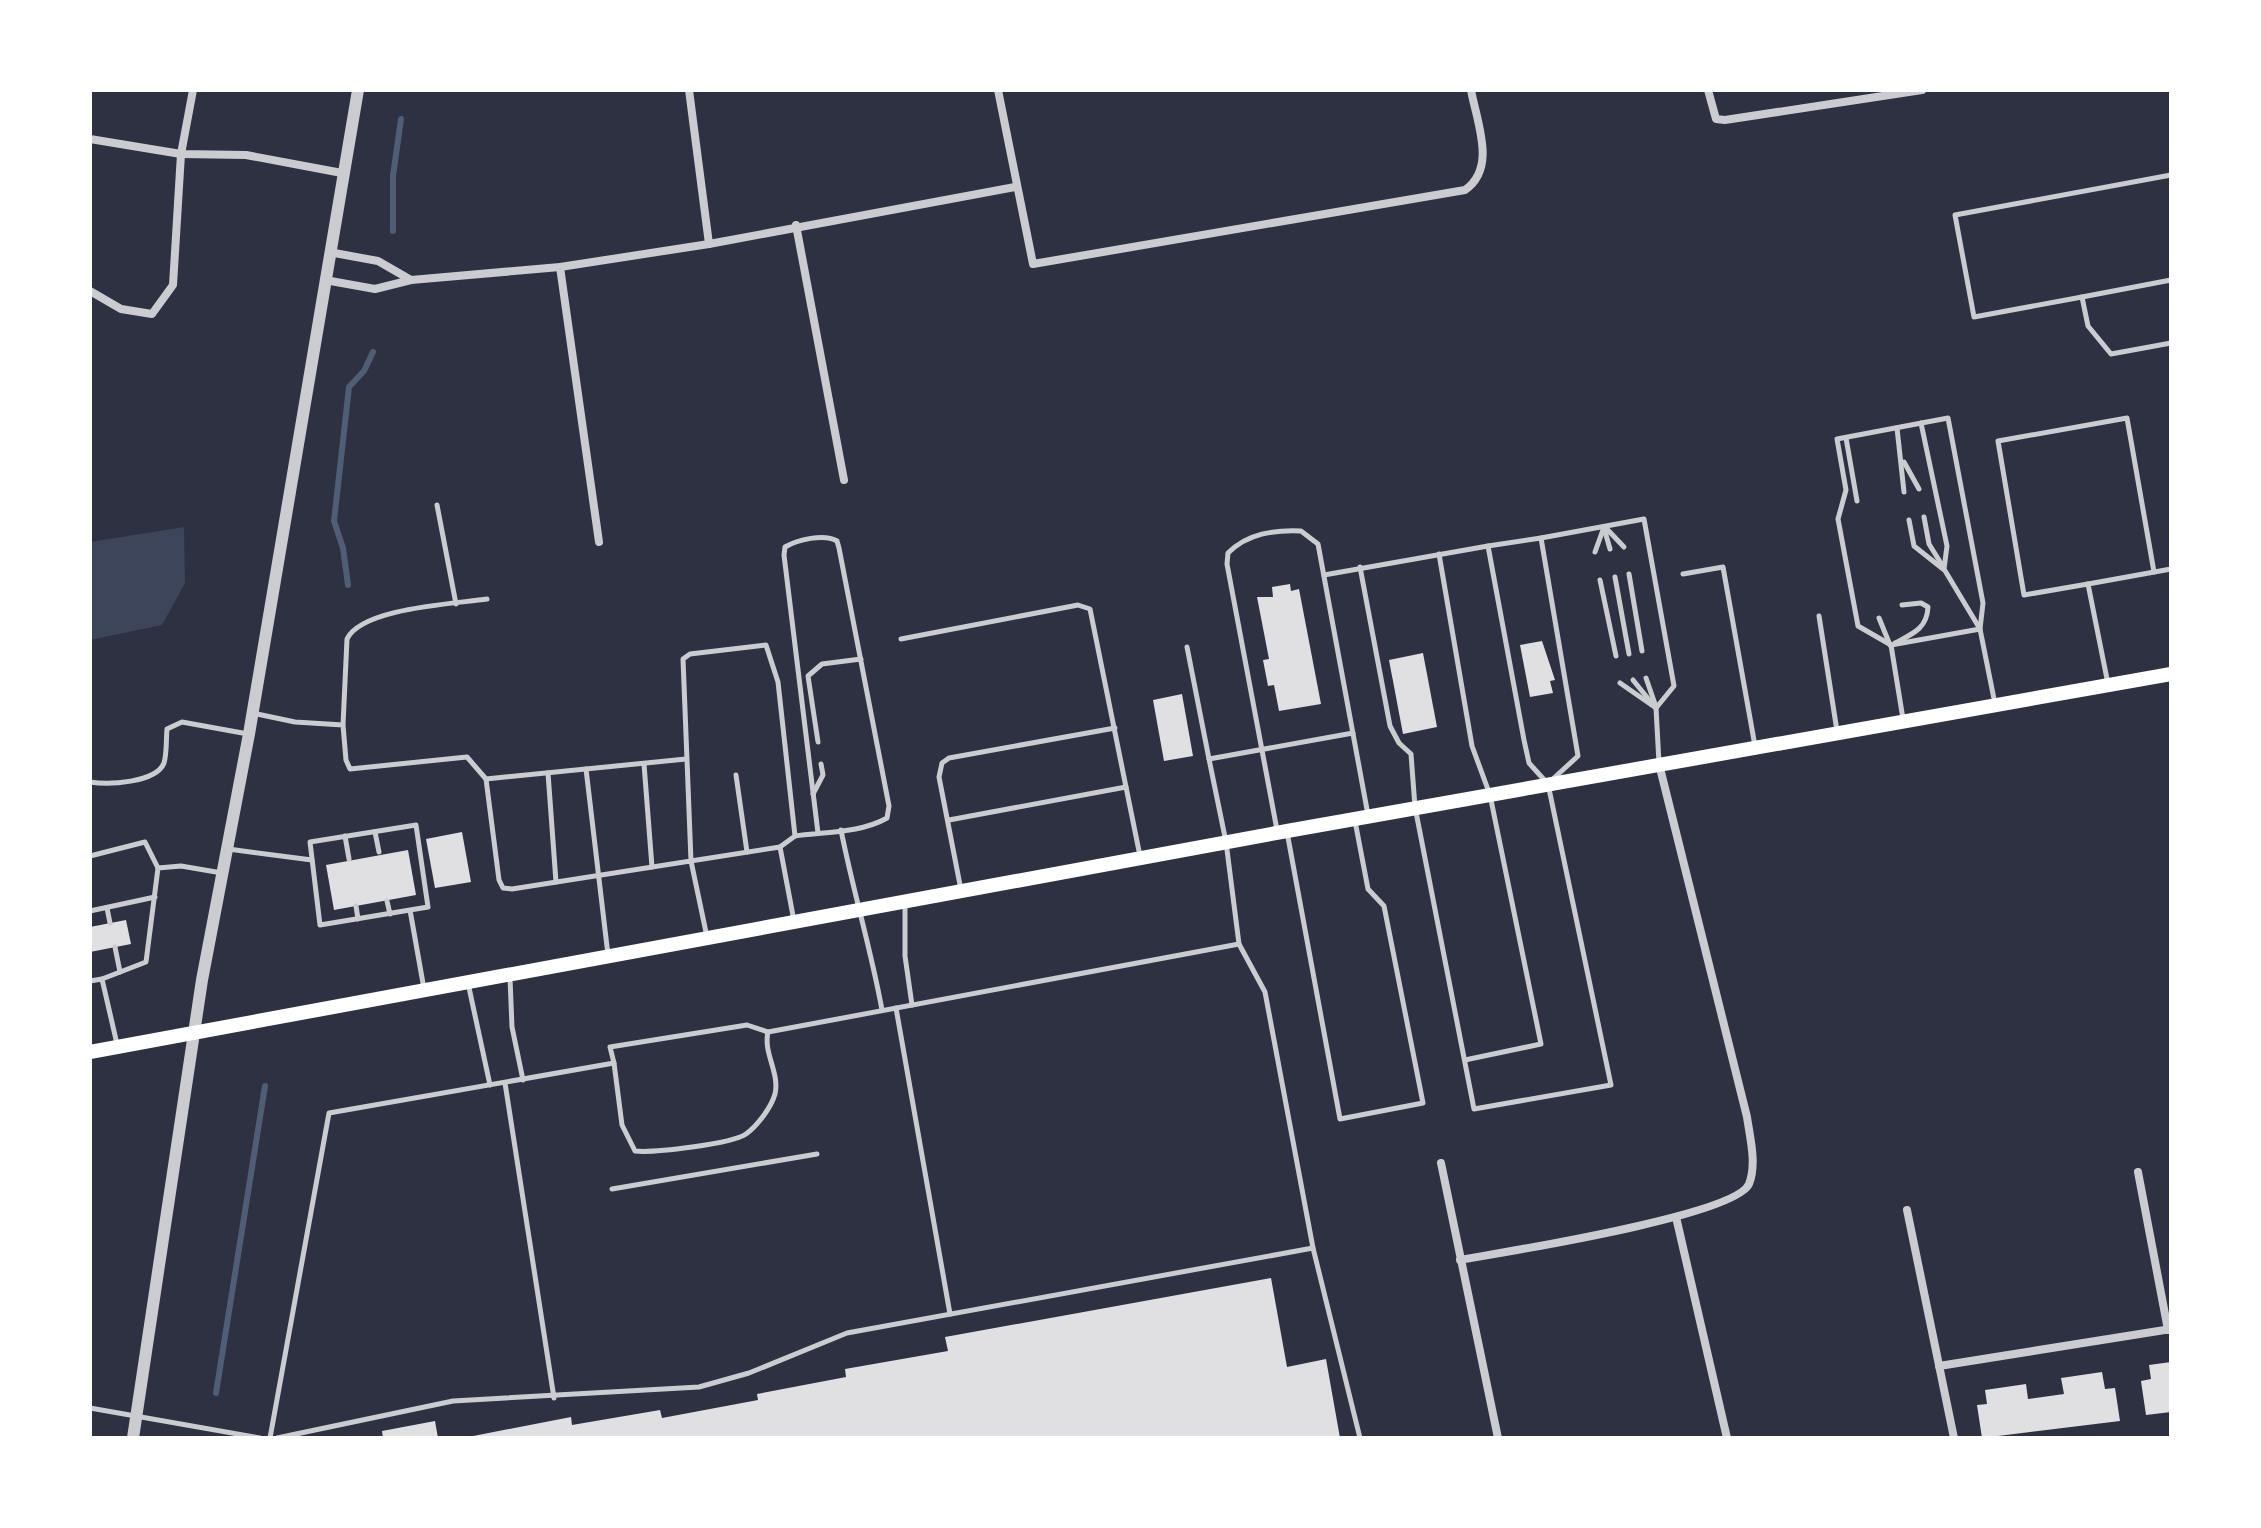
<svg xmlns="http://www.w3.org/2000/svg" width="2261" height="1528" viewBox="0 0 2261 1528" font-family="Figtree,sans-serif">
<rect width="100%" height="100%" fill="#2d3142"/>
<path fill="#3c4559" d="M184 527 185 583 162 625 90 640V542Z"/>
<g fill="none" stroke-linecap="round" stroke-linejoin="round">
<g stroke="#4f5d75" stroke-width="6">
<path d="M393 231V176L401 119"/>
<path d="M348 585 343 548 334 521 349 387 364 371 373 352"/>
<path d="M216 1393 265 1086"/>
</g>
</g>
<g fill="#e0e0e3">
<path d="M1290 584 1291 591 1299 589 1321 704 1279 711 1274 685 1268 686 1263 660 1269 659 1257 597H1273L1272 587Z"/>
<path d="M1542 641 1555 680 1550 681 1553 693 1530 697 1520 645Z"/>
<path d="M1423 653 1437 727 1403 734 1389 660Z"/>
<path d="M1182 694 1193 756 1164 761 1153 700Z"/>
<path d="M462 832 471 882 435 888 426 839Z"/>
<path d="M408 850 416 895 334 910 326 865Z"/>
<path d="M126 920 131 944 90 952V927Z"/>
<path d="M1271 1278 1287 1367 1326 1359 1340 1438H463L571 1417 572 1425 660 1410 662 1418 758 1400 757 1394 846 1377 845 1369 948 1351 945 1337Z"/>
<path d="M2171 1362V1412L2146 1415 2141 1381 2151 1379 2149 1365Z"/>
<path d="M2102 1372 2105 1389 2115 1388 2120 1421 1982 1438 1977 1405 1987 1404 1985 1390 2026 1384 2028 1399 2064 1394 2061 1378Z"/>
<path d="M435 1421 438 1438H383L382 1431Z"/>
</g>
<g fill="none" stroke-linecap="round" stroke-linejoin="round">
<g stroke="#caccd0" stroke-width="5">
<path d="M2171 175 1955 215 1974 317 2082 297 2088 326 2111 354 2171 343"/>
<path d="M2082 297 2171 280"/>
<path d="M1897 428 1904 492"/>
<path d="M1846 438 1857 501"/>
<path d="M1904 462 1919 489"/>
<path d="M437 505 456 604"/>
<path d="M1924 517 1929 544 1942 565"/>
<path d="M1909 520 1914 546 1943 569"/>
<path d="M1605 527 1624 547"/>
<path d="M1604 528 1610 549"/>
<path d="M1541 538 1644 519 1674 686 1656 708 1659 763"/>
<path d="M1595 552 1604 527"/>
<path d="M1439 554 1472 746 1490 795 1541 1044 1465 1060"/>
<path d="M1360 567 1390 726 1399 743 1411 754 1415 807 1474 1109 1611 1085 1548 784 1529 763 1524 740 1488 546 1541 538 1578 756 1554 778"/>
<path d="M1629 574 1642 651"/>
<path d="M1683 574 1723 567 1755 746"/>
<path d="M1324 575 1488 546"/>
<path d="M1615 577 1629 654"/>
<path d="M1600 580 1616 656"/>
<path d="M2088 584 2024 595 1998 441 2127 418 2154 572"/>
<path d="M1819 616 1837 731"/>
<path d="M1879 618 1890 645"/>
<path d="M901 639 1078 605 1090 609 1126 787"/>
<path d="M1895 643C1912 634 1927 629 1928 607L1921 603 1902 605"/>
<path d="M1891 645 1980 629 1944 569 1947 546 1921 423"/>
<path d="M1187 647 1209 759 1353 733"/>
<path d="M1646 678 1655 704"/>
<path d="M1633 680 1650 701"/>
<path d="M1620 683 1656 708"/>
<path d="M2108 684 2088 584 2171 569"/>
<path d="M252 713 295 722 343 725 346 760 350 769 467 757 486 779 499 880 503 888 512 889 780 847 795 836 778 682 766 645 690 654 683 659 691 861 707 937"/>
<path d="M1903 719 1891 645 1858 626 1838 519 1846 490 1837 439 1948 418 1983 603 1980 629 1995 704"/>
<path d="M343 725 347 639C362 608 453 604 487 599"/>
<path d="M818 742 808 676 822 664 861 659"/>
<path d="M1209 759 1226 842 1239 944 1265 992 1313 1248 1360 1438"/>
<path d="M644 764 652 867"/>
<path d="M586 769 608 955"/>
<path d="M548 773 556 882"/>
<path d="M736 775 747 852"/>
<path d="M486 779 686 759"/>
<path d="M90 782C108 785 156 783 164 763 167 753 166 739 167 729L182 722 248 734"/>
<path d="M813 794 823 775 821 764"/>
<path d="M949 820 1126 787 1140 856"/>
<path d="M841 830C853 891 871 949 882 1010"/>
<path d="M1277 830 1227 564 1228 553C1248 533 1274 530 1301 531L1318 544 1368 815"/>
<path d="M375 832 379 852"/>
<path d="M1287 832 1340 1119 1423 1103 1384 906 1368 889 1355 821"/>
<path d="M345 836 349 859"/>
<path d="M795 836C824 832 861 833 887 818L889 806 839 548 837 541C824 533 797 540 785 547L784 555 818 833"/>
<path d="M780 847 794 921"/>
<path d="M228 849 312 860"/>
<path d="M90 856 145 842 158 868"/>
<path d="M961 890 939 777 942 763 949 758 1115 728"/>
<path d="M387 901 390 914"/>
<path d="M905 902V956L912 1005"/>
<path d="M356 906 358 919"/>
<path d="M107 908 110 923"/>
<path d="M410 910 428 907 416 825 310 842 320 925 410 910 424 989"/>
<path d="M90 911 155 897"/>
<path d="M115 947 120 972"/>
<path d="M510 978 512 1027 523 1080"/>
<path d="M102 979 146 962 158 868 181 866 222 873"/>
<path d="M90 981 102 979 117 1044"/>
<path d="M468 983 490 1085"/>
<path d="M896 1008 950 1314"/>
<path d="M614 1063 622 1125 635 1151C653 1153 732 1144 746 1134 757 1126 771 1108 775 1094 780 1073 763 1053 768 1032"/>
<path d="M505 1083 554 1398"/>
<path d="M612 1189 817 1154"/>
<path d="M90 1408 260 1438"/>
<path d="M270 1438 329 1113 614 1063 610 1047 747 1025 768 1032 1239 944"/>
<path d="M277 1438 453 1401 699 1387 749 1373 847 1333 1313 1248"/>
</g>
<g stroke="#caccd0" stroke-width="8">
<path d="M689 90 709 244"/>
<path d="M998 90 1033 264 1465 190C1497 168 1477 123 1471 90"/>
<path d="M1708 90 1716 119 1725 120 1922 90"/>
<path d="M90 139 181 154 246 155 342 173"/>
<path d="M796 225 844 480"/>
<path d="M560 267 599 542"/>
<path d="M325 280 375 289 411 280 378 261 329 252"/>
<path d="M411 280 560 267 709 244 1015 187"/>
<path d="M90 291 121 309 152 314 173 285 181 154 193 90"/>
<path d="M1441 1163 1498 1438"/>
<path d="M2138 1172 2168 1330"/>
<path d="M1907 1210 1954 1438"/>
<path d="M1676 1217 1727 1438"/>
<path d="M1460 1260C1504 1252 1735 1216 1749 1184 1757 1164 1750 1138 1747 1117L1659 764"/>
<path d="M1939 1366 2171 1329"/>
</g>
<path stroke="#caccd0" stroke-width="12" d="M133 1438 202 980 249 734 358 90"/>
<path stroke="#fff" stroke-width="14" d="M90 1052 1287 831 2171 674"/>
</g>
<rect width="2261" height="1528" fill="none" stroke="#ffffff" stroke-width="184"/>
</svg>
